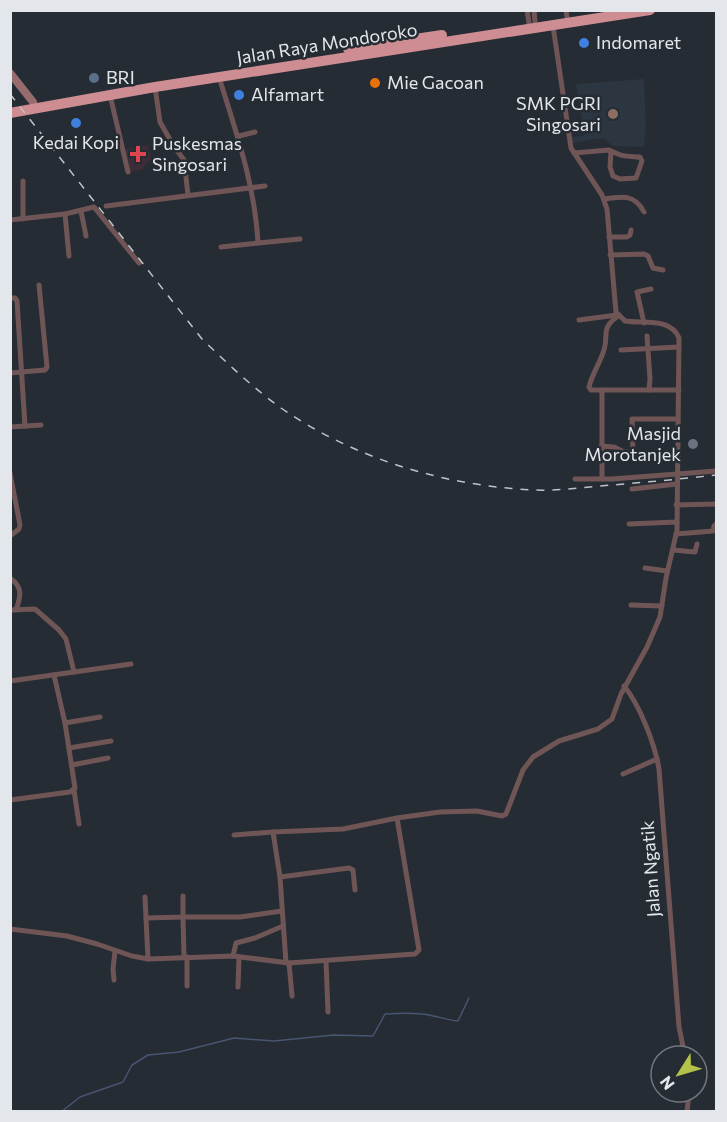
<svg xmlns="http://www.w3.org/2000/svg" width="727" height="1122" viewBox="0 0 727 1122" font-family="Commissioner,sans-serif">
<rect width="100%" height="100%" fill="#262c33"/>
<path fill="#2b3641" d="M644 79 646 128 644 147 613 146 603 138 572 143V137L584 136 576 84Z"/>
<path fill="#3d2d38" d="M148 145 151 159 144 166V169L130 172 125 149Z"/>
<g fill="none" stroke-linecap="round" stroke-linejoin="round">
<path stroke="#485573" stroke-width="1.5" d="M61 1112 80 1097 123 1082 132 1065 148 1055 179 1052 234 1038 274 1041 334 1035 373 1036 385 1014C399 1013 415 1012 429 1015 439 1017 448 1020 458 1021L469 998"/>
<g stroke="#705557" stroke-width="5">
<path d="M527 10 529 23"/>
<path d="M534 10 535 22"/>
<path d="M566 10 567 17"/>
<path d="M219 77C236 132 255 185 258 243L300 239"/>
<path d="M155 87 160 122 173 145 184 160 188 195"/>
<path d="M110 95 128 172"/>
<path d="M239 136 255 132"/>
<path d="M574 153 609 150C623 157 624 156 640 157L642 161 636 178 620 179 613 176 610 167 611 151"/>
<path d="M604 199C622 196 635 194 644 212"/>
<path d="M106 206 265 186"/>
<path d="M81 211 86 236"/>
<path d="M65 214 69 256"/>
<path d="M23 219V181"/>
<path d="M10 220 65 214 94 207 139 263"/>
<path d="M609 237H627L630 235 631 230"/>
<path d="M221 247 258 243"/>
<path d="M610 255 644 254 648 256 653 268 663 270"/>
<path d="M10 298H15L17 301 25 426"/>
<path d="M579 320 617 315"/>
<path d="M644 323 637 292 651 289"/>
<path d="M647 336 650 379 649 390"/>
<path d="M621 350 679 347"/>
<path d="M10 373 45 370 47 367 39 285"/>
<path d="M602 390H679"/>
<path d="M10 427 41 425"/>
<path d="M601 446 614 447 624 452 677 455"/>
<path d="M633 452 632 419H678"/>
<path d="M10 473 20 525 19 529 10 536"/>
<path d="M575 479H612L716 471"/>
<path d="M602 479V390H591L589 387C592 374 600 363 604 350 609 334 600 329 618 316"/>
<path d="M632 489 677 484"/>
<path d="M676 505 716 504"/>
<path d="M629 524 677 522"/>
<path d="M676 534 713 531 714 526 716 524"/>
<path d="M673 550 695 552 697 544"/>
<path d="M645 568 667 571"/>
<path d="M10 578C23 587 21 596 16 610"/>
<path d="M631 605 662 606"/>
<path d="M10 610 35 609 59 630 66 639 74 672"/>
<path d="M10 681 131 664"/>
<path d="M624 686C640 705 655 745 659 769L679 1027 685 1056"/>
<path d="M65 723 100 717"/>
<path d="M69 748 111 741"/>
<path d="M72 765 108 758"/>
<path d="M623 774 657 759"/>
<path d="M74 790 79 824"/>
<path d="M10 800 70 792 75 788 65 723 54 675"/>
<path d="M234 835 273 832"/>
<path d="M280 877 349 868 353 870 355 890"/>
<path d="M145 897 146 918 183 917V896"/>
<path d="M146 918 148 959"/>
<path d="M10 929 67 936 97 944 132 956 148 959 233 956 289 963 415 954 419 950 397 818"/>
<path d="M233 956 236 943 255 938 283 926"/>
<path d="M184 957 183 917H240L282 911"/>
<path d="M187 957V986"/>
<path d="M326 961 328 1012"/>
<path d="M286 963 280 877 273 832 343 829 397 818 440 812 477 811 502 816 506 814 523 770 533 757 559 741 598 729 612 719 621 694 647 647 660 617 666 578 677 530 679 338C671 317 643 324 625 321L616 312 607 209 602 195 571 148 553 26"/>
<path d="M289 963 292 996"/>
<path d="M114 980 113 969 115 951"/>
<path d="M238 987 239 957"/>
<path d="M687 1112 689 1092"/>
</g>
<path stroke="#966c6f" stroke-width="8" d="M10 73 33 102"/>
<g stroke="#cd8d92" stroke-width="10">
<path d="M348 49 442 35"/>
<path d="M10 113 155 87 650 10"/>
</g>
<path stroke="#bfc3c9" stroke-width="1.5" stroke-dasharray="8 8" stroke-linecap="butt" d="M10 94 202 339C227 363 253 388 281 408 355 459 445 486 534 490 560 491 586 487 612 485 647 482 682 479 716 475"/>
</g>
<g fill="#3f7fe0" stroke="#262c33" stroke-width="2">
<circle cx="584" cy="43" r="6"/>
<circle cx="239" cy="95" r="6"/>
<circle cx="76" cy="123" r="6"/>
</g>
<circle fill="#5c6f8a" stroke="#262c33" stroke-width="2" cx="94" cy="78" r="6"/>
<circle fill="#e8710a" stroke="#262c33" stroke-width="2" cx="375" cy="83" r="6"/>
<circle fill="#8d6e63" stroke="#262c33" stroke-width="2" cx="613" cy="114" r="6"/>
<path fill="#e0444e" stroke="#262c33" stroke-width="2" d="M135 145h6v6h6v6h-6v6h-6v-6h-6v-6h6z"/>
<circle fill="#6b7280" stroke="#262c33" stroke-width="2" cx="693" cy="444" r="6"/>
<g text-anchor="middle" stroke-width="5" stroke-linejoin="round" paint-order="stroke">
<g font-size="18" fill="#e3e7ec" stroke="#262c33" text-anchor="start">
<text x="596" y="49">Indomaret</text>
<text x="106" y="84">BRI</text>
<text x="387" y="89">Mie Gacoan</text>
<text x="251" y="101">Alfamart</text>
<text x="601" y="110" text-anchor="end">SMK PGRI<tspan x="601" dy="21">Singosari</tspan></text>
<text x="76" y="149" text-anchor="middle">Kedai Kopi</text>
<text x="152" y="150">Puskesmas<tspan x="152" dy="21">Singosari</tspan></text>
<text x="681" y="440" text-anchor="end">Masjid<tspan x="681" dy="21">Morotanjek</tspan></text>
</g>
<g font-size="18" fill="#e3e7ec" stroke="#262c33">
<text transform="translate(327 44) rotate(-9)" y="6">Jalan Raya Mondoroko</text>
<text transform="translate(651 869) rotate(-94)" y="6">Jalan Ngatik</text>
</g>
</g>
<rect width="727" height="1122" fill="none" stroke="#e3e7ec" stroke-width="24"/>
<g transform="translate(679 1074) rotate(233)"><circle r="28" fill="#262c33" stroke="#72777d" stroke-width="1.5"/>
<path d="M0-4.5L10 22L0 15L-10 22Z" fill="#b4c24a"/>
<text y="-9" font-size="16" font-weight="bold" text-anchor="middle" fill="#e3e7ec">N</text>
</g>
</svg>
